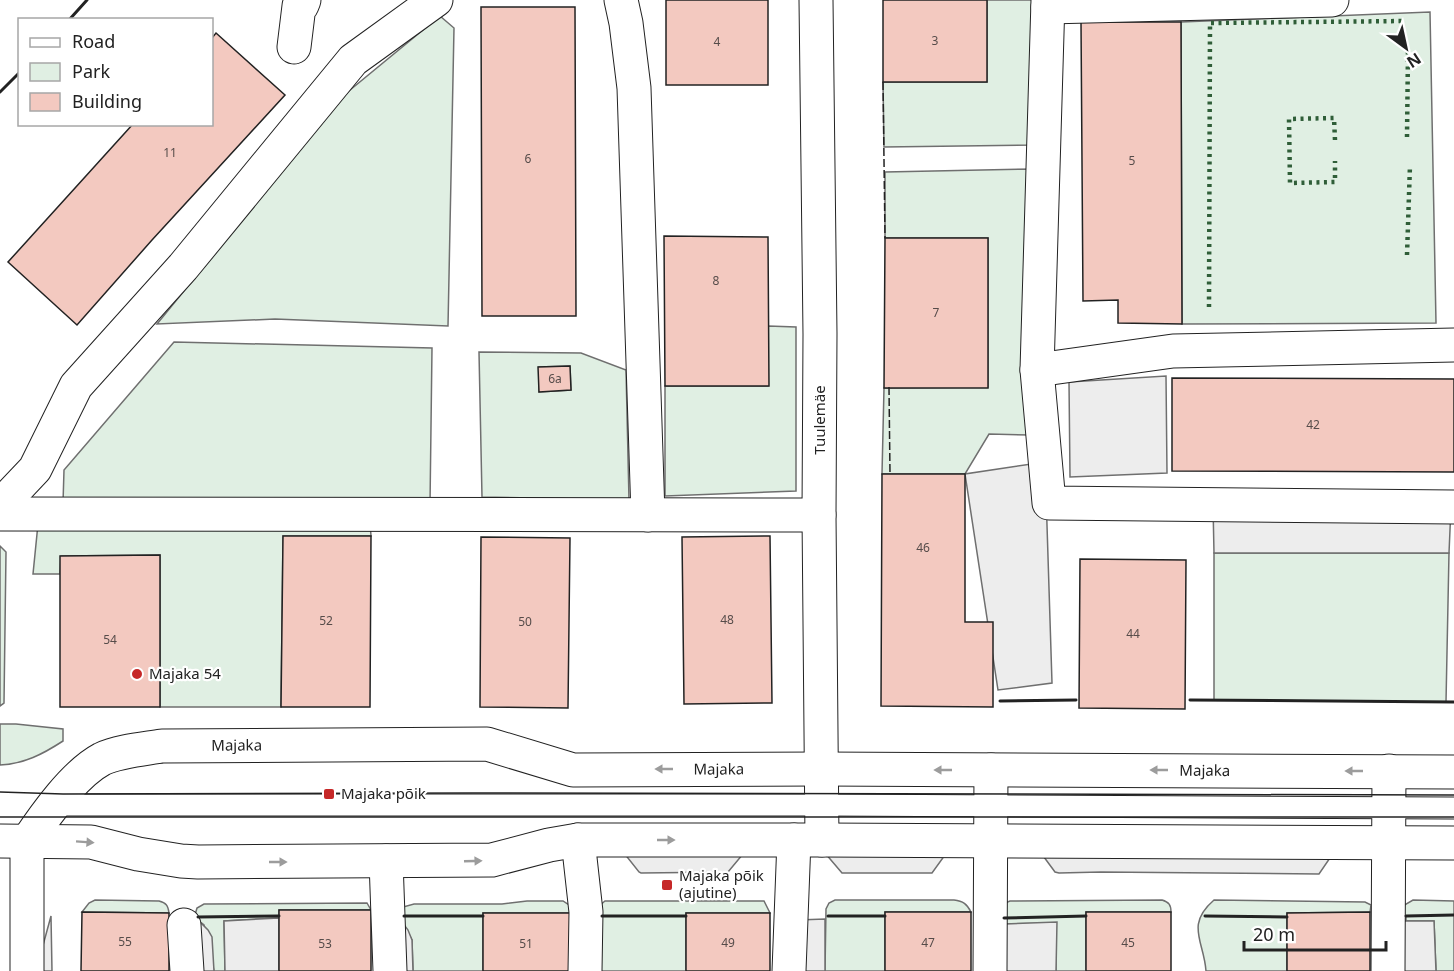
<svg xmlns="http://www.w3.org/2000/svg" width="1454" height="971" viewBox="0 0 1454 971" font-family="'Noto Sans',sans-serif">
<rect width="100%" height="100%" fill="#fff"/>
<g fill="#e0efe3" stroke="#6f6f6f" stroke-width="1.5" fill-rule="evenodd">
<path d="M987 0H1035L1033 145 884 147 883 82H987Z"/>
<path d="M1430 12 1436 323 1182 324 1181 22Z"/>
<path d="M440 16 454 28 448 326 275 319 157 324 344 95Z"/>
<path d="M1033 169 1029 435 989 434 965 474H882L884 388 988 387V238H885V172Z"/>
<path d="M768 326 796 327V491L665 496V386H768Z"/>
<path d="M174 342 432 348 430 505 63 503 64 470Z"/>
<path d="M479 352 581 353 626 370 629 500 482 497ZM570 366 571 390 539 392V367Z"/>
<path d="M370 522 371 536H283L281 707H160V555L61 556 60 574H33L38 524Z"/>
<path d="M0 546 6 552 4 703 0 706Z"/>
<path d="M1214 553H1449L1446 702 1214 700Z"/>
<path d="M0 724H16L63 729V741C43 754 24 764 0 765Z"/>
<path d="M95 900 159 901C166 903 168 905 169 913L82 912 89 903Z"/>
<path d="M835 900H954C963 901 967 904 971 912H885V971H825L826 909 829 903Z"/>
<path d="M1162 900C1169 902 1171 905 1171 912H1086V971H1056V923L1005 924V903L1010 901Z"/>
<path d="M1214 900 1365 902 1371 905 1370 912 1287 913V971H1206C1204 941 1185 925 1214 900Z"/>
<path d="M1413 900 1454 901V971H1436L1434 921H1406V916H1399L1401 907Z"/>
<path d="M527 901H563L569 905 570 913H483V971H413L412 940 402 922 403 907 414 904H502Z"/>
<path d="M605 901H764L770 913H686V971H598L599 906Z"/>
<path d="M367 903 371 910H279V918L224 921 225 971H214L204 925 198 920 195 915 197 908 204 904Z"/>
</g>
<g fill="#ededed" stroke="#6f6f6f" stroke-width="1.5">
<path d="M1166 376 1167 473 1070 477 1069 382Z"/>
<path d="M1045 462 1052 683 998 690 965 474Z"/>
<path d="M1213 505 1451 507 1449 553H1214Z"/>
<path d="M624 853 743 854 728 872 641 873 639 872Z"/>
<path d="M825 853 945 855 932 873H842Z"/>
<path d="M1041 853 1332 855 1319 874 1101 872 1059 873 1055 872Z"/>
<path d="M51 916 52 971H36Z"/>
<path d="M279 918V971H225L224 921Z"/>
<path d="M825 919V971H797L798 920Z"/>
<path d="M198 920 208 930 212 937 214 971H196Z"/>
<path d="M1400 921H1434L1436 971H1399Z"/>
<path d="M402 922 408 930 412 940 413 971H396Z"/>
<path d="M1057 922 1056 971H1006L1005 924Z"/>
</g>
<g fill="#f3c9c0" stroke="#222" stroke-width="1.5">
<rect x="666" y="0" width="102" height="85"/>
<rect x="883" y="0" width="104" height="82"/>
<path d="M481 7H575L576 316H482Z"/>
<path d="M1081 22H1181L1182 324 1118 323V300L1083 301Z"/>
<path d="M216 33 285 95 152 240 77 325 8 262 133 124H212V38Z"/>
<path d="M664 236 768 237 769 386H665Z"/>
<path d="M885 238H988V388H884Z"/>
<path d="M570 366 571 390 539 392 538 367Z"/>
<path d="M1172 378 1454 379V472L1172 471Z"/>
<path d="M882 474H965V622H993V707L881 706Z"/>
<path d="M283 536H371L370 707H281Z"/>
<path d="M770 536 772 703 684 704 682 537Z"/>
<path d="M481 537 570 538 568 708 480 707Z"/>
<path d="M160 555V707H60V556Z"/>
<path d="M1080 559 1186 560 1185 709 1079 708Z"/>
<rect x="279" y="910" width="92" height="61"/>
<path d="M82 912 169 913V971H81Z"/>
<rect x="885" y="912" width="86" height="59"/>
<rect x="1086" y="912" width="85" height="59"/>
<path d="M1370 912V971H1287V913Z"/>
<rect x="483" y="913" width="87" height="58"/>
<rect x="686" y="913" width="84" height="58"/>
</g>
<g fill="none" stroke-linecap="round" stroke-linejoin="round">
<defs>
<path id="service" d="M54 805H822L1454 808"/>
<g id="minor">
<path d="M621 0 626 23 634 88 648 515"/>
<path d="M816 0 820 334 819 515 822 840"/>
<path d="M1048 0 1037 370 1049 503 1454 507"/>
<path d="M1048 7 1332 0"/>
<path d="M294 47 299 6 302 5 304 0"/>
<path d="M1037 370 1173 351 1454 345"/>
<path d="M0 506 35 469 76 386 183 267 353 60 436 0"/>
<path d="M0 514 819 515"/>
<path d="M578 840 586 912 585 971"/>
<path d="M386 861 390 971"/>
<path d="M184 925 187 971"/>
<path d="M789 971 794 840"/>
<path d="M990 971 991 770"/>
<path d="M1388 971 1389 771"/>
</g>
<g id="tertiary">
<path d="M0 841 91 842 138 854 181 861 198 862 492 860 549 845 578 840H822L1454 843"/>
<path id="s1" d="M27 842C45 815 74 774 102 759 119 751 144 749 162 746L487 744 573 770 821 769 1454 772"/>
<path d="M27 842V971"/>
</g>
</defs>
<use href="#service" stroke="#222" stroke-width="23"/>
<use href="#minor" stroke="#222" stroke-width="35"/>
<use href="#tertiary" stroke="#222" stroke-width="35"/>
<use href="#service" stroke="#fff" stroke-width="21"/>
<use href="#minor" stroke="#fff" stroke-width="33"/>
<use href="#tertiary" stroke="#fff" stroke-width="33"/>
<g stroke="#222" stroke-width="1.5">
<path d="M0 792 63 794 473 793 1454 795"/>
<path d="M0 817H1454"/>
</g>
<g stroke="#2f5e38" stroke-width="4.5" stroke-dasharray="3 4.5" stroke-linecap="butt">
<path d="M1407 137 1408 51"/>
<path d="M1335 140 1334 118 1289 119 1290 183 1335 182V161"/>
<path d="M1407 255 1410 165"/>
<path d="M1209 307 1210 23 1406 21"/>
</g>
<g stroke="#222" stroke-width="1.5" stroke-dasharray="8 3" stroke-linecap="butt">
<path d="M883 82 885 238"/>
<path d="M889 387 890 474"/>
</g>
<g stroke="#222" stroke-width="3">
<path d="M69 20 87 0"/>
<path d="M0 92 20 72"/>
<path d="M1190 700 1454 702"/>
<path d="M1000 701 1076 700"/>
<path d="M404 916H483"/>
<path d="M602 916H686"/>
<path d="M828 916H885"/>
<path d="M1205 916 1287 917"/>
<path d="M1406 916 1454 915"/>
<path d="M198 917 279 916"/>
<path d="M1004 918 1086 916"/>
</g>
</g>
<defs><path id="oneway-solid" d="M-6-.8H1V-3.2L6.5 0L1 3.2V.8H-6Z" transform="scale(1.5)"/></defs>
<g fill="#9c9c9c">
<use href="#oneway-solid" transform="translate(664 769) rotate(180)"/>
<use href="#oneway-solid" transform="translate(943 770) rotate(-180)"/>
<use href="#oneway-solid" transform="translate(1159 770) rotate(-180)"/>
<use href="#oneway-solid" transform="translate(1354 771) rotate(-180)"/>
<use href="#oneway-solid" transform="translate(666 840)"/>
<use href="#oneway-solid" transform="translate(85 842) rotate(4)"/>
<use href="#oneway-solid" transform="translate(473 861) rotate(-2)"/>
<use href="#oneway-solid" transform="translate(278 862)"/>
</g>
<g fill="#c62828" stroke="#fff" stroke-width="2">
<circle cx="137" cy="674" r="6"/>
<rect x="323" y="788" width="12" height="12" rx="3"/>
<rect x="661" y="879" width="12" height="12" rx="3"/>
</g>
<g text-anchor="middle" stroke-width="4.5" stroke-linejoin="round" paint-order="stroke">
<g font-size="12" fill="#564c4a">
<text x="935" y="45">3</text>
<text x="717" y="46">4</text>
<text x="170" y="157">11</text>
<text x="528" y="163">6</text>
<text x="1132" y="165">5</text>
<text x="716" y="285">8</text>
<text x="936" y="317">7</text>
<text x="555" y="383">6a</text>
<text x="1313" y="429">42</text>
<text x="923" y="552">46</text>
<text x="727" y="624">48</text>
<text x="326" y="625">52</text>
<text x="525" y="626">50</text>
<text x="1133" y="638">44</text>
<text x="110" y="644">54</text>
<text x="125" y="946">55</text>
<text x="728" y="947">49</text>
<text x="928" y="947">47</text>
<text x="1128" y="947">45</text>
<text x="325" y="948">53</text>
<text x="526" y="948">51</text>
</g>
<g font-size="15" fill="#222" stroke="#fff">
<text transform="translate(820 420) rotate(-90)" y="5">Tuulemäe</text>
<text dy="5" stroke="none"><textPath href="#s1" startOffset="249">Majaka</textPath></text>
<text dy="5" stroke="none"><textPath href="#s1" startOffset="735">Majaka</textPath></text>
<text dy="5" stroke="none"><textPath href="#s1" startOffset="1221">Majaka</textPath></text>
</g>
<g font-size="15" fill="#222" stroke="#fff" text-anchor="start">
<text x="149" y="679">Majaka 54</text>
<text x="341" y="799">Majaka põik</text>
<text x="679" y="881">Majaka põik<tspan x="679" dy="17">(ajutine)</tspan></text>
</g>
</g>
<rect x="18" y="18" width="195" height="108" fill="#ffffff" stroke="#a7a7a7" stroke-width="1.5"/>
<rect x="30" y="38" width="30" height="9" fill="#ffffff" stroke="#a7a7a7" stroke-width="1.5"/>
<text x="72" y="48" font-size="18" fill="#222222">Road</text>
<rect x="30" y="63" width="30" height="18" fill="#e0efe3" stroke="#a7a7a7" stroke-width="1.5"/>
<text x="72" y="78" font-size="18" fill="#222222">Park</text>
<rect x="30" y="93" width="30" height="18" fill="#f3c9c0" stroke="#a7a7a7" stroke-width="1.5"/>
<text x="72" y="108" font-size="18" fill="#222222">Building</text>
<g transform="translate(1406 48) rotate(147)" stroke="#ffffff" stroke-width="4.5" paint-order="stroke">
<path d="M0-4.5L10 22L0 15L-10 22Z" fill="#222222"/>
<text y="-9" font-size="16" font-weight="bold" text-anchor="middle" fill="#222222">N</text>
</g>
<path d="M1244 941v9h142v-9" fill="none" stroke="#222222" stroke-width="3"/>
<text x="1253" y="941" font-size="18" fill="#222222" stroke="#ffffff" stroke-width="4.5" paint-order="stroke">20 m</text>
</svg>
